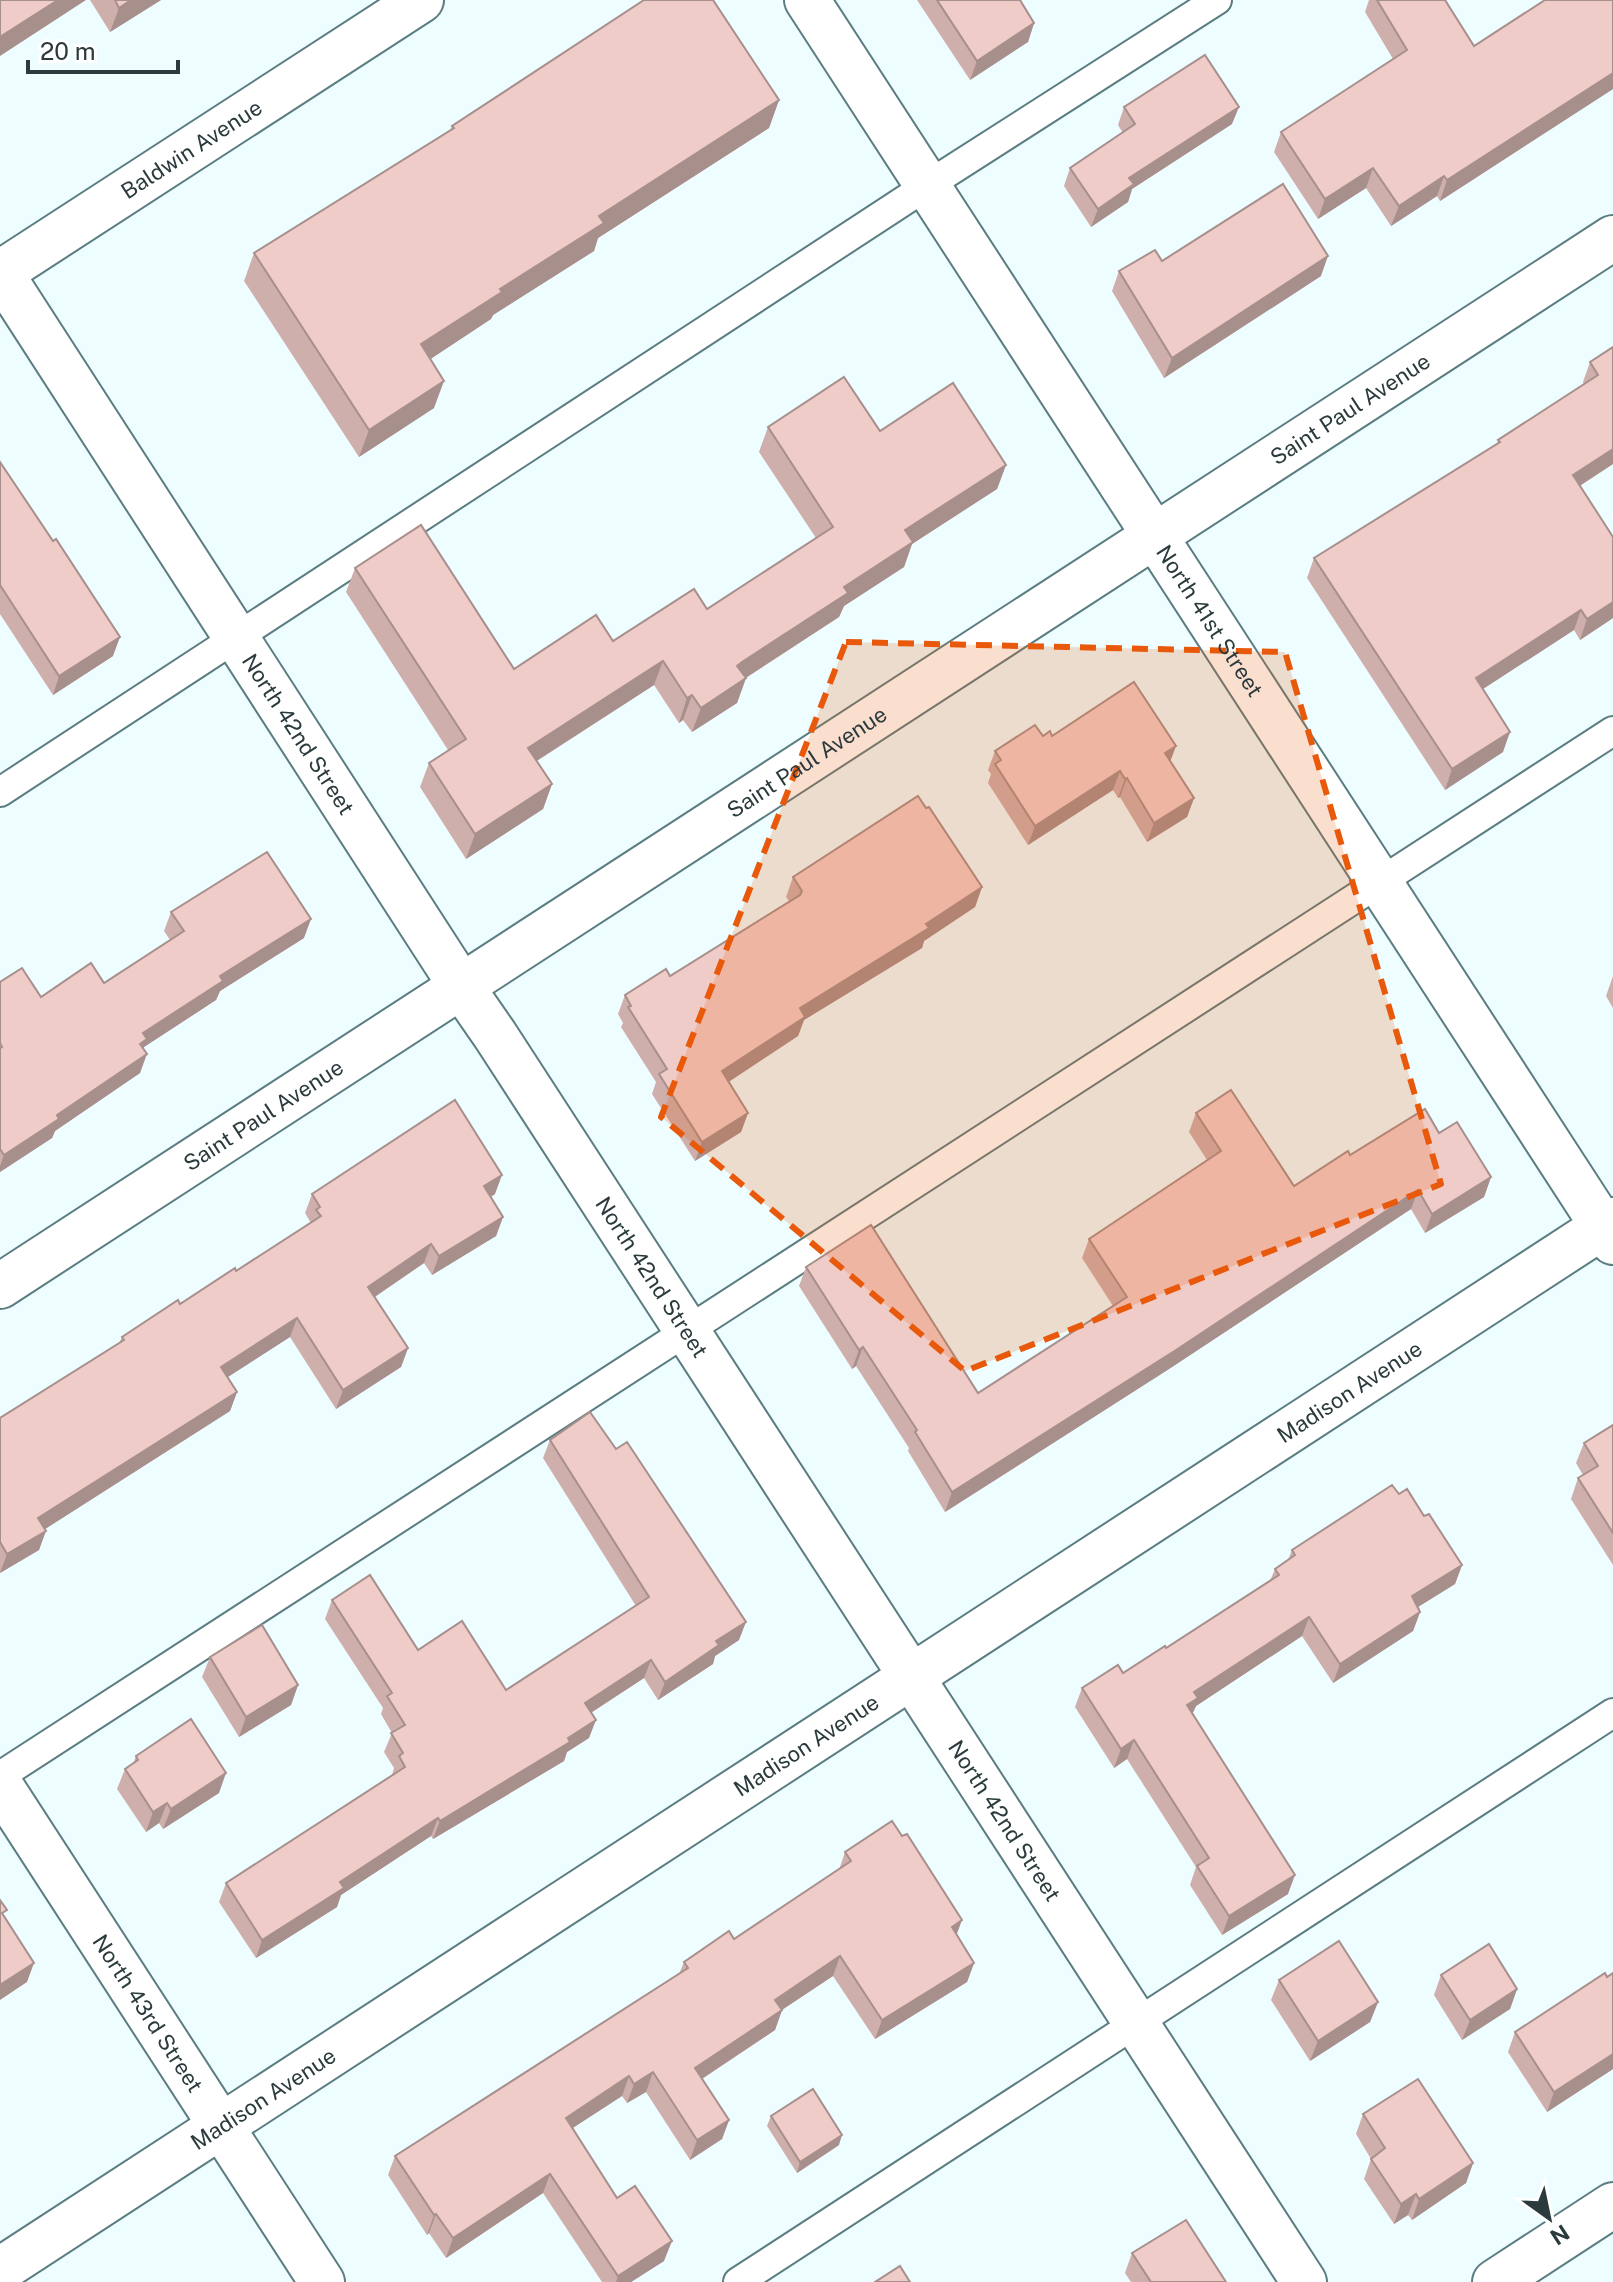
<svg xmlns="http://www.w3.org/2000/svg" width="1613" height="2282" viewBox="0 0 1613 2282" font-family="'Public Sans',sans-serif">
<rect width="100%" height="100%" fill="#eefdff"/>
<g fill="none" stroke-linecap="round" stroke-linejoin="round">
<defs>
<g id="service">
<path d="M0 792 928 185 1217 0"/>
<path d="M0 1776 1613 731"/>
<path d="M738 2282 1613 1713"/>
</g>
<g id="minor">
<path id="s1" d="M807 0 1613 1242"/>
<path id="s2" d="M0 272 461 986 495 1035 1304 2282"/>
<path id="s3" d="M0 273 421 0"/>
<path id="s4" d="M0 1286 1613 238"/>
<path id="s5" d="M0 1785 322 2282"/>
<path id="s6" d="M0 2270 1613 1220"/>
<path d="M1495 2282 1613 2205"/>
</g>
</defs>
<use href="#service" stroke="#5b7d81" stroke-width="32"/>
<use href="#minor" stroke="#5b7d81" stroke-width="48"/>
<use href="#service" stroke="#fff" stroke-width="28"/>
<use href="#minor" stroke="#fff" stroke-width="44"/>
</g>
<g fill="#ceafac">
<path d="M90 0H161L110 32Z"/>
<path d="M917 0H1020L1034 23 1028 42 970 80Z"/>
<path d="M1369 0H1445L1474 46 1613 0V89L1440 201 1437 196 1391 226 1366 188 1318 219 1274 152 1281 132 1393 59 1365 12Z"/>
<path d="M779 100 769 128 598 238 594 251 493 315 491 319 430 359 434 408 359 457 244 281 254 253 450 130 452 126Z"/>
<path d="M1124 107 1232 124 1132 189 1128 202 1091 227 1064 186 1070 168 1123 133 1118 125Z"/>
<path d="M1162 261 1321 276 1164 378 1112 291 1119 271Z"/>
<path d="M1613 347V464L1580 486 1613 618 1580 640 1574 630 1483 689 1503 752 1445 790 1307 578 1314 558 1497 444 1498 440 1584 384 1583 382 1590 362Z"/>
<path d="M768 427 880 431 1006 465 997 489 912 544 904 567 844 606 839 617 746 678 737 703 692 732 683 720 679 723 654 685 537 761 552 784 543 809 466 859 420 787 429 763 448 750 346 592 355 568 514 669 613 641 707 609 816 538 759 452Z"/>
<path d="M0 462 113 656 53 695 0 614Z"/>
<path d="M1043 736H1052L1170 761 1194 798 1187 817 1147 842 1120 797 1118 798 1113 790 1028 845 988 783 991 774 988 770 995 751Z"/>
<path d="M793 877 982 887 975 907 924 941 922 948 804 1020 798 1036 728 1082 748 1113 741 1132 695 1161 652 1094 656 1082 621 1027 623 1023 618 1014 625 995 670 976 789 901 786 897Z"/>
<path d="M171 912 304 938 220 991 216 1000 144 1047 140 1073 55 1131 52 1138 0 1172V982L41 997 104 983 170 940 164 931Z"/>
<path d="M1613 976V1008L1606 996Z"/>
<path d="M1196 1113 1294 1186 1350 1155 1439 1133 1491 1177 1484 1197 1425 1233 1411 1209 1169 1369 945 1512 908 1451 909 1448 856 1366 852 1369 799 1286 806 1267 978 1393 1113 1306 1082 1258 1089 1239 1207 1160 1189 1132Z"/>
<path d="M312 1194H495L491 1197 503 1217 496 1236 432 1275 424 1263 375 1297 408 1348 401 1367 336 1409 290 1337 227 1377 237 1392 230 1411 45 1529 39 1550 0 1573V1418L119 1343 122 1337 236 1271 311 1223 305 1213Z"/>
<path d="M1613 1425V1565L1571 1499 1578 1478 1583 1475 1576 1463 1584 1443Z"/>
<path d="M550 1440 739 1640 715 1656 713 1664 658 1700 644 1678 591 1713 589 1738 567 1752 564 1761 433 1839 431 1836 341 1895 337 1907 256 1958 219 1902 226 1883 392 1775 394 1768 384 1752 392 1733 381 1714 383 1708 325 1619 332 1600 418 1650 506 1690 636 1606 543 1458Z"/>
<path d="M1399 1494 1424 1516 1462 1565 1455 1584 1418 1607 1420 1612 1413 1631 1333 1683 1302 1636 1196 1706 1192 1714 1288 1894 1222 1935 1190 1885 1196 1867 1127 1759 1114 1768 1075 1707 1082 1688 1123 1673 1166 1648 1270 1581 1275 1569 1288 1560 1292 1550Z"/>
<path d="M210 1657 298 1685 291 1705 239 1737 202 1677Z"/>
<path d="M136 1756 219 1793 163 1829 159 1823 146 1832 117 1789 125 1769 133 1764Z"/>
<path d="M845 1852 957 1935 974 1963 967 1982 875 2039 833 1976 782 2010 775 2030 702 2079 729 2120 722 2139 690 2160 646 2092 627 2103 622 2096 572 2128 617 2198 664 2261 631 2282H602L543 2193 446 2258 429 2233 427 2235 388 2175 395 2156 679 1974 684 1962 734 1939 839 1870Z"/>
<path d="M1613 1973V2069L1547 2112 1508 2052 1515 2032Z"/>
<path d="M1441 1975 1517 1989 1510 2009 1462 2040 1434 1995Z"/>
<path d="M1279 1980 1378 2002 1370 2022 1310 2061 1271 2000Z"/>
<path d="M1363 2114 1473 2163 1466 2183 1412 2220 1408 2215 1394 2224 1364 2179 1371 2159 1356 2134Z"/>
<path d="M771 2116 839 2145 797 2173 767 2126Z"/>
<path d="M1132 2253 1226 2282H1131L1125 2273Z"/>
</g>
<g fill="#a78f8c">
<path d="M58 0H86L0 56V37Z"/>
<path d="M131 0H161L110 32 119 8Z"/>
<path d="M1034 23 1028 42 970 80 977 61Z"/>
<path d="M1613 73V89L1440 201 1447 180Z"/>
<path d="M779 100 769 128 598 238 594 251 493 315 491 319 411 372 421 344 599 216Z"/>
<path d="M1239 107 1232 124 1132 189 1128 202 1091 227 1098 209 1129 178Z"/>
<path d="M1373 168 1366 188 1318 219 1325 199Z"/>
<path d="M1444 176 1437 196 1391 226 1399 206Z"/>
<path d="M1328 256 1321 276 1164 378 1172 358Z"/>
<path d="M444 381 434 408 359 457 369 430Z"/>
<path d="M1613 449V464L1565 495 1573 475Z"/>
<path d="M1006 465 997 489 912 544 904 567 844 606 839 617 733 686 746 678 737 703 692 732 701 708 737 666 844 587 905 530Z"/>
<path d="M1613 602V618L1580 640 1587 619Z"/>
<path d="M1581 610 1574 630 1469 698 1476 678Z"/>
<path d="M120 637 113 656 53 695 59 676Z"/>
<path d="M663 661 654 685 519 772 528 748Z"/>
<path d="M692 695 683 720 679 723 687 698Z"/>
<path d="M1510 732 1503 752 1445 790 1452 769Z"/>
<path d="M1176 746 1169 765 1165 753Z"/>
<path d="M1120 771 1113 790 1028 845 1035 826Z"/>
<path d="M1127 778 1120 797 1118 798 1125 779Z"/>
<path d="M552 784 543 809 466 859 475 834Z"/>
<path d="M1194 798 1187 817 1147 842 1154 823Z"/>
<path d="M982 887 975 907 924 941 922 948 804 1020 798 1036 715 1091 722 1071 800 1008Z"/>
<path d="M311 919 304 938 220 991 216 1000 144 1047 140 1059 133 1063 143 1033 220 976Z"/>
<path d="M147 1054 140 1073 55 1131 52 1138 0 1172V1166L4 1155 57 1115Z"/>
<path d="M748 1113 741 1132 695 1161 702 1142Z"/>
<path d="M502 1175 495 1194 477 1205 484 1186Z"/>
<path d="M1491 1177 1484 1197 1425 1233 1432 1214Z"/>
<path d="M1418 1190 1411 1209 1169 1369 945 1512 952 1492Z"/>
<path d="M503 1217 496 1236 432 1275 439 1256Z"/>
<path d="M431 1244 424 1263 361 1306 368 1287Z"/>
<path d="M297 1318 290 1337 214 1386 221 1367Z"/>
<path d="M863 1347 856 1366 852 1369 859 1350Z"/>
<path d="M408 1348 401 1367 336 1409 343 1390Z"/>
<path d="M237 1392 230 1411 31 1538 38 1518Z"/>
<path d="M46 1531 39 1550 0 1573 7 1554Z"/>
<path d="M1462 1565 1455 1584 1405 1615 1412 1596Z"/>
<path d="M1420 1612 1413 1631 1333 1683 1340 1664Z"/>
<path d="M1309 1617 1302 1636 1196 1706 1191 1717 1187 1705 1194 1692Z"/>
<path d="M746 1622 739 1640 715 1656 713 1664 658 1700 665 1682 716 1641Z"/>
<path d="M651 1660 644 1678 578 1721 585 1703Z"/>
<path d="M298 1685 291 1705 239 1737 246 1717Z"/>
<path d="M596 1720 589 1738 567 1752 564 1761 433 1839 440 1821Z"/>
<path d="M1134 1740 1127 1759 1114 1768 1121 1749Z"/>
<path d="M226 1773 219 1793 163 1829 171 1809Z"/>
<path d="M167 1803 159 1823 146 1832 153 1812Z"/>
<path d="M438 1818 431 1836 341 1895 337 1907 256 1958 262 1940 340 1882Z"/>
<path d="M1295 1875 1288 1894 1222 1935 1229 1916Z"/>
<path d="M962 1920 955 1939 952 1927Z"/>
<path d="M840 1956 833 1976 768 2019 775 2000Z"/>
<path d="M34 1963 27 1982 0 2000V1985Z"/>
<path d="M974 1963 967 1982 875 2039 882 2020Z"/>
<path d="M1517 1989 1510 2009 1462 2040 1470 2020Z"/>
<path d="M1378 2002 1370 2022 1310 2061 1318 2041Z"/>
<path d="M782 2010 775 2030 688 2088 695 2068Z"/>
<path d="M1613 2054V2069L1547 2112 1554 2092Z"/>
<path d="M653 2072 646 2092 627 2103 634 2084Z"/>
<path d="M629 2076 622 2096 559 2137 566 2118Z"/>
<path d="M729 2120 722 2139 690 2160 697 2140Z"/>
<path d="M842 2135 839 2145 797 2173 800 2162Z"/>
<path d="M1473 2163 1466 2183 1412 2220 1419 2199Z"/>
<path d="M550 2174 543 2193 446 2258 453 2238Z"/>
<path d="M1416 2194 1408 2215 1394 2224 1401 2204Z"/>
<path d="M436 2214 429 2233 427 2235 434 2215Z"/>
<path d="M672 2241 664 2261 631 2282H616L618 2276Z"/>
</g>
<g fill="#efccc8" stroke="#a78f8c" stroke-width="2">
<path d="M0 0H58L0 37Z"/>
<path d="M115 0H131L119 8Z"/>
<path d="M644 0H713L779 100 599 216 604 223 500 289 502 292 421 344 444 381 369 430 254 253 454 128 452 126Z"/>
<path d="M937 0H1020L1034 23 977 61Z"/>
<path d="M1377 0H1445L1474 46 1545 0H1613V73L1447 180 1444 176 1399 206 1373 168 1325 199 1281 132 1407 50Z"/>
<path d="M1205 55 1239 107 1129 178 1134 184 1098 209 1070 168 1135 124 1124 107Z"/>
<path d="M1283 184 1328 256 1172 358 1119 271 1155 250 1162 261Z"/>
<path d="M1613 347V449L1573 475 1613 537V602L1587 619 1581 610 1476 678 1510 732 1452 769 1314 558 1500 442 1498 440 1598 375 1590 362Z"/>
<path d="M844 377 880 431 953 383 1006 465 905 530 913 542 844 587 848 593 742 662 737 666 746 678 701 708 692 695 687 698 663 661 528 748 552 784 475 834 429 763 466 739 355 568 421 525 514 669 596 615 613 641 694 589 707 609 833 527 768 427Z"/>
<path d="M0 462 53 541 56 539 120 637 59 676 0 585Z"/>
<path d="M1134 682 1176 746 1165 753 1194 798 1154 823 1127 778 1125 779 1120 771 1035 826 995 764 1001 760 995 751 1035 725 1043 736 1050 731 1052 736Z"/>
<path d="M918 796 926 808 929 807 982 887 926 924 929 928 800 1008 805 1017 722 1071 748 1113 702 1142 659 1074 667 1069 628 1007 631 1006 625 995 666 969 670 976 800 895 802 891 793 877Z"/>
<path d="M267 852 311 919 220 976 223 981 143 1033 147 1039 140 1044 147 1054 57 1115 59 1119 4 1155 0 1149V1048L2 1047 0 1043V982L22 968 41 997 91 963 104 983 184 931 171 912Z"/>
<path d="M1231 1090 1294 1186 1348 1151 1350 1155 1425 1109 1439 1133 1457 1122 1491 1177 1432 1214 1418 1190 1176 1350 952 1492 915 1432 917 1430 863 1347 859 1350 806 1267 871 1225 978 1393 1127 1297 1089 1239 1221 1151 1196 1113Z"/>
<path d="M455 1100 502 1175 484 1186 503 1217 439 1256 431 1244 368 1287 408 1348 343 1390 297 1318 221 1367 237 1392 38 1518 46 1531 7 1554 0 1542V1418L124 1340 122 1337 178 1300 180 1304 235 1268 236 1271 321 1216 316 1210 320 1207 312 1194Z"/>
<path d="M590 1412 616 1449 627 1442 746 1622 716 1641 719 1645 665 1682 651 1660 585 1703 596 1720 568 1738 570 1742 440 1821 438 1818 340 1882 344 1888 262 1940 226 1883 405 1767 399 1756 403 1753 391 1733 405 1725 387 1696 392 1693 332 1600 370 1575 418 1650 462 1621 506 1690 649 1597 550 1440Z"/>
<path d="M1613 1425V1533L1578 1478 1598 1466 1584 1443Z"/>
<path d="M1392 1485 1399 1494 1407 1489 1424 1516 1429 1514 1462 1565 1412 1596 1420 1612 1340 1664 1309 1617 1194 1692 1198 1698 1187 1705 1295 1875 1229 1916 1197 1866 1209 1858 1134 1740 1121 1749 1082 1688 1118 1665 1123 1673 1165 1646 1166 1648 1279 1575 1275 1569 1295 1555 1292 1550Z"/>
<path d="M262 1625 298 1685 246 1717 210 1657Z"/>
<path d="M191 1719 226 1773 171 1809 167 1803 153 1812 125 1769 138 1760 136 1756Z"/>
<path d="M892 1821 902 1836 907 1834 962 1920 952 1927 974 1963 882 2020 840 1956 775 2000 782 2010 695 2068 729 2120 697 2140 653 2072 634 2084 629 2076 566 2118 617 2198 635 2186 672 2241 618 2276 550 2174 453 2238 436 2214 434 2215 395 2156 688 1968 684 1962 729 1931 734 1939 851 1861 845 1852Z"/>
<path d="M0 1900 7 1910 2 1913 34 1963 0 1985Z"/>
<path d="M1339 1941 1378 2002 1318 2041 1279 1980Z"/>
<path d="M1489 1944 1517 1989 1470 2020 1441 1975Z"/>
<path d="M1605 1973 1607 1977 1613 1973V2054L1554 2092 1515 2032Z"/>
<path d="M1418 2079 1473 2163 1419 2199 1416 2194 1401 2204 1371 2159 1385 2148 1363 2114Z"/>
<path d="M813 2089 842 2135 800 2162 771 2116Z"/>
<path d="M1186 2220 1226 2282H1151L1132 2253Z"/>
<path d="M900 2266 910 2282H875Z"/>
</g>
<path fill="#e8590c" fill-opacity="0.2" stroke="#e8590c" stroke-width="6" stroke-dasharray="16 10" stroke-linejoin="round" d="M846 642 1285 652 1441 1184 965 1371 661 1117Z"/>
<g text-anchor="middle" stroke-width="7" stroke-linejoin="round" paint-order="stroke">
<g font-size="22" fill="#2b3a3c" stroke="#fff">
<text dy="8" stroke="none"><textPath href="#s3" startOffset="228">Baldwin Avenue</textPath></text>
<text dy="8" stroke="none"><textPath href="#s4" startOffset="1610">Saint Paul Avenue</textPath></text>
<text dy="8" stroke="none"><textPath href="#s1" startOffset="740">North 41st Street</textPath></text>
<text dy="8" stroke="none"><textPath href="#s2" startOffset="550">North 42nd Street</textPath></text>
<text dy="8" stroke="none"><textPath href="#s4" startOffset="962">Saint Paul Avenue</textPath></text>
<text dy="8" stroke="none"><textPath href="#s4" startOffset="314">Saint Paul Avenue</textPath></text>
<text dy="8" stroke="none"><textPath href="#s2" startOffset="1198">North 42nd Street</textPath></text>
<text dy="8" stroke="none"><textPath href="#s6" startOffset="1610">Madison Avenue</textPath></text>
<text dy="8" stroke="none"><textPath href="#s6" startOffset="962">Madison Avenue</textPath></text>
<text dy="8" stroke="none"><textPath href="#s2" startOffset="1846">North 42nd Street</textPath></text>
<text dy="8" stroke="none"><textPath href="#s5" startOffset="272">North 43rd Street</textPath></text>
<text dy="8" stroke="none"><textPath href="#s6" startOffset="314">Madison Avenue</textPath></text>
</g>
</g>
<g transform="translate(1549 2218) rotate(147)" stroke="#ffffff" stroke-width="6" paint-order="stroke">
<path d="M0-6L14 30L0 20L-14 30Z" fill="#2b3a3c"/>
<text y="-12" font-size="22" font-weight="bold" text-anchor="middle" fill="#2b3a3c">N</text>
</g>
<path d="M28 60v12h150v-12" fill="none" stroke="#2b3a3c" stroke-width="4"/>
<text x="40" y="60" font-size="24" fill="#2b3a3c" stroke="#ffffff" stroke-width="6" paint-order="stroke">20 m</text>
</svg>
